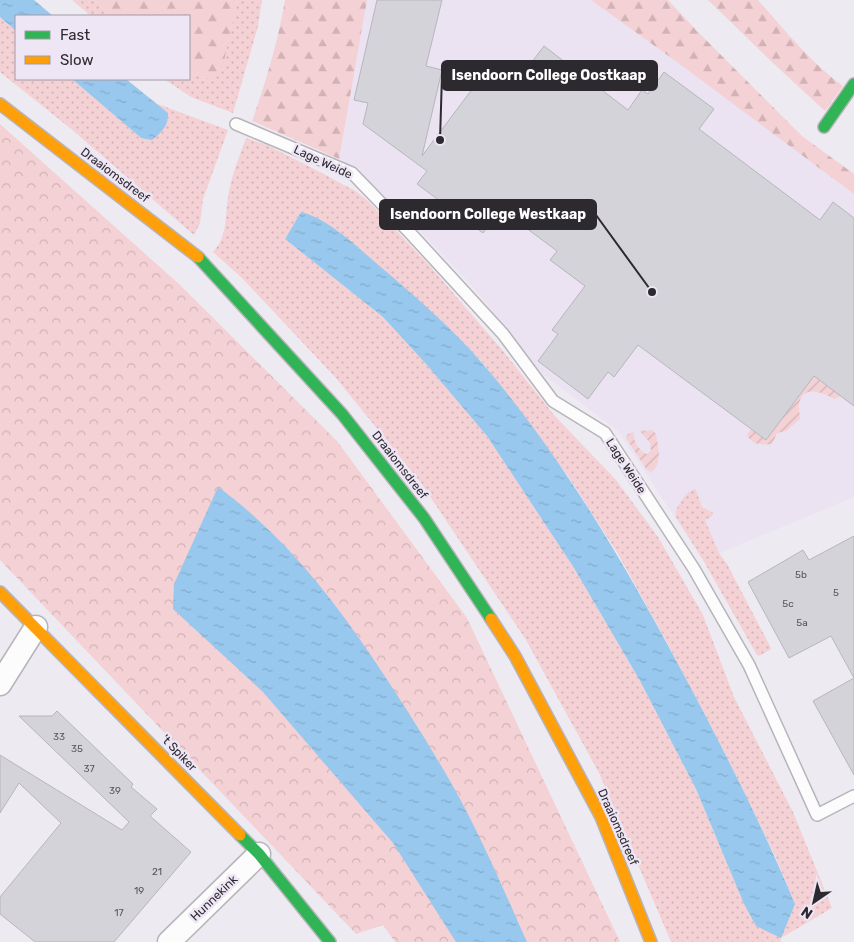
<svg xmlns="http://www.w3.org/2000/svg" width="854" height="942" viewBox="0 0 854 942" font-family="Rubik,sans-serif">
<defs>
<pattern id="grass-dots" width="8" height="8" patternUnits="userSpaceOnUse" patternTransform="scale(1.25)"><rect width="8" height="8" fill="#f4d1d4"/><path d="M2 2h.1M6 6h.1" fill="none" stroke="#d1b3b6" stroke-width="1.8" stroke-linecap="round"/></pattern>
<pattern id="forest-firs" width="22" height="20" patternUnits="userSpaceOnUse" patternTransform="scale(1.25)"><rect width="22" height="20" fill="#f4d1d4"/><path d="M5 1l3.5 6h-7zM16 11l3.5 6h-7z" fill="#d1b3b6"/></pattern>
<pattern id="park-crowns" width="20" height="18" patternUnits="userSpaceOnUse" patternTransform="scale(1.25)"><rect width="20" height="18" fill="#f4d1d4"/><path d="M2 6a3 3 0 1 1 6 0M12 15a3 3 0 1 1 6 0" fill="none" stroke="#d1b3b6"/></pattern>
<pattern id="garden-furrows" width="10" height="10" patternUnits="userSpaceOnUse" patternTransform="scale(1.25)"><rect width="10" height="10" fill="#f4d1d4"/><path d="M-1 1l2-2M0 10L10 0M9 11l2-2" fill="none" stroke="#d1b3b6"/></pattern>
<pattern id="water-ripples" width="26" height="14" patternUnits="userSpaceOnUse" patternTransform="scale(1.25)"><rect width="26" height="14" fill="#98c8ed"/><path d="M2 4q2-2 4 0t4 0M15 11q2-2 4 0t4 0" fill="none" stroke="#83accc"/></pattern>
</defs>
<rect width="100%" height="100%" fill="#eeeaf2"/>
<path fill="#ebe2f2" d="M367 0H591L681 65 854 194V497L703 560 618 431 540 372 473 287 442 254 403 214 360 173 339 159Z"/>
<g fill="url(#grass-dots)" fill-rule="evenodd">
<path d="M72 0H94L111 16H91Z"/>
<path d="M238 0H262L258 26 233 113 191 97 164 79H189V72C199 78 210 81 220 74Z"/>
<path d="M0 17 16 31V79H72L141 138 168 113 155 103 228 130 203 199 200 223 194 235 70 128 0 72Z"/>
<path d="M246 138 267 145 318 171 357 192 369 202 429 265 503 351 554 415 616 480 658 537 703 615 734 697 793 812 832 908 781 938V942H671L599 773 526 640 421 483 336 378 242 278 213 252C228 236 225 217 228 197 231 177 239 157 246 138ZM301 212 338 231 437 317 483 363 568 476 618 554 664 637 727 757 775 856 795 904 756 926 744 904 696 789 639 679 574 568 487 436 426 364 383 317 285 239Z"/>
<path d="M694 489 696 490 702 507 713 513 711 517 705 520 719 553 727 564 771 648 770 650 759 656 758 655H757L703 560 676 517C674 508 686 492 694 489Z"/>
</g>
<g fill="url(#forest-firs)">
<path d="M94 0H238L221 74C210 81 199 78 189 72V16H111Z"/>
<path d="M285 0H367L339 159 252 121C266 82 278 41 285 0Z"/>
<path d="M591 0H668L696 30 802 136 854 174V194L681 65Z"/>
<path d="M708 0H758C785 30 810 62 843 86L825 111 773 63Z"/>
</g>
<path fill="url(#park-crowns)" d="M0 124 180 285 337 441 467 618 620 942H395L383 925 356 934 0 560Z"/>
<g fill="url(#garden-furrows)">
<path d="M814 376 841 396 834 399C824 393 804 384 799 403 798 409 800 413 800 419L786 431 777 433 772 444C761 445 752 445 747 435L751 429 766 440Z"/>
<path d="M652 430 656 434C658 446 663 465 651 472L647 470 626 438 628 434 634 432C632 440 640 452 647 454L651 451 650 443 640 431Z"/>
</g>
<g fill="url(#water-ripples)">
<path d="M0 0H34L53 16H16V31L0 17Z"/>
<path d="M72 79H126L168 113C169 125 161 133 152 140L141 138Z"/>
<path d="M301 212C330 219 359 249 382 268 417 298 453 329 483 364 564 459 627 568 685 677 725 752 763 827 795 904L781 938 756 926 744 904 696 789 639 679 574 568 487 436 426 364 383 317 285 239Z"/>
<path d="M218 487C281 533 329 593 372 657 401 700 429 744 454 788 482 838 504 891 527 942H456L393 843 263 692 173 609 174 584Z"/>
</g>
<g fill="#d4d3da" stroke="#b7b6bc">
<path d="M377 0H442L426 66 442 70 422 156 491 64 516 83 544 46 628 110 642 90 648 94 664 72 714 109 699 129 820 220 833 202 854 218V406L814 376 766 440 638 345 614 377 608 372 588 399 538 361 558 334 552 330 585 286 550 260 557 251 514 219 505 230 492 221 483 233 417 184 427 171 363 124 368 103 354 100Z"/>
<path d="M854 536V775L813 701 854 678 831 636 789 658 748 582 803 550 809 560Z"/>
<path d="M57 711 133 784 131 787 157 809 150 816 191 852 114 942H35L0 914V897L61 823 19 783 0 813V755L122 830 129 822 19 716H52Z"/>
</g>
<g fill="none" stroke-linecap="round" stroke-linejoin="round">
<defs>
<path id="lane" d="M236 124 352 173 412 235 503 334 553 401 605 433 694 569 749 665 817 815 854 796"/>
<g id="street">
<path d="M0 684 36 627"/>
<path d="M169 942 259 854"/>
</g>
<g id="fast">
<path d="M824 127 854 84"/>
<path d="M198 257 342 414 424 518 491 619"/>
<path d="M240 835 259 854 330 942"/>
</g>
<g id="slow">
<path d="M0 104 198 257"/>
<path d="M0 592 240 835"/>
<path d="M491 619 515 656 601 817 651 942"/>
</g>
</defs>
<use href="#lane" stroke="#b7b4ba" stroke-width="14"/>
<use href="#street" stroke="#b7b4ba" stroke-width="25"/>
<use href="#fast" stroke="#b7b4ba" stroke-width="14"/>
<use href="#slow" stroke="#b7b4ba" stroke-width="14"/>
<use href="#lane" stroke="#fcfcfd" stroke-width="11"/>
<use href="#street" stroke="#fcfcfd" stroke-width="22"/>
<use href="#fast" stroke="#30b455" stroke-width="11"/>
<use href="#slow" stroke="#ff9f0a" stroke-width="11"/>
</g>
<g text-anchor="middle" stroke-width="5" stroke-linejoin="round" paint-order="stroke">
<g font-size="10" fill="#58555c">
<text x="801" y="578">5b</text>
<text x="836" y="596">5</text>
<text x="788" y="607">5c</text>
<text x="802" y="626">5a</text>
<text x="59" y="740">33</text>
<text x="77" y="752">35</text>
<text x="89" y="772">37</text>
<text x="115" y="794">39</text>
<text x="157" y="875">21</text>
<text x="139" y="894">19</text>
<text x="119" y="916">17</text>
</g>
<g font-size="12" fill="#2c292f" stroke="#eee6f5">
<text transform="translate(323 162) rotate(25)" y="4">Lage Weide</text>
<text transform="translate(115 175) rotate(37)" y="4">Draaiomsdreef</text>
<text transform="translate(400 465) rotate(52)" y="4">Draaiomsdreef</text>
<text transform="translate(626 466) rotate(57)" y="4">Lage Weide</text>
<text transform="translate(179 753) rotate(46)" y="4">'t Spiker</text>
<text transform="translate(618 827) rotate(66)" y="4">Draaiomsdreef</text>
<text transform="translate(214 898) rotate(-44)" y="4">Hunnekink</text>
</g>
</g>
<path fill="none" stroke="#2c292f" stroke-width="2" d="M440 140L442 75M652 292L596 215"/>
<g fill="#2c292f" stroke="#eee6f5" stroke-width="2">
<circle cx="440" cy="140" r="5"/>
<circle cx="652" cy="292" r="5"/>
</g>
<g fill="#2c292f" stroke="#2c292f" stroke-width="2">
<rect x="442" y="61" width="215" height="29" rx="5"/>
<rect x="380" y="200" width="216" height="29" rx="5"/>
</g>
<g font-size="14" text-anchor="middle" font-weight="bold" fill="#fff">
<text x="549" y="80">Isendoorn College Oostkaap</text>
<text x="488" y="219">Isendoorn College Westkaap</text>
</g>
<rect x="15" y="15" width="175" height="65" fill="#eee6f5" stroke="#a09aa6"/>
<rect x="25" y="31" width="25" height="8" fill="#30b455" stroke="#a09aa6"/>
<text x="60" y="40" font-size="15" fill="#2c292f">Fast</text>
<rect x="25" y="56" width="25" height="8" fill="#ff9f0a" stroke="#a09aa6"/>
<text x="60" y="65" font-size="15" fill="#2c292f">Slow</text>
<g transform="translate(814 902) rotate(214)" stroke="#eee6f5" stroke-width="4" paint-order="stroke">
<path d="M0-4L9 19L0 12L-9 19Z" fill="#2c292f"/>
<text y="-8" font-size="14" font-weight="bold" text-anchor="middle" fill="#2c292f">N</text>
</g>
</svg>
